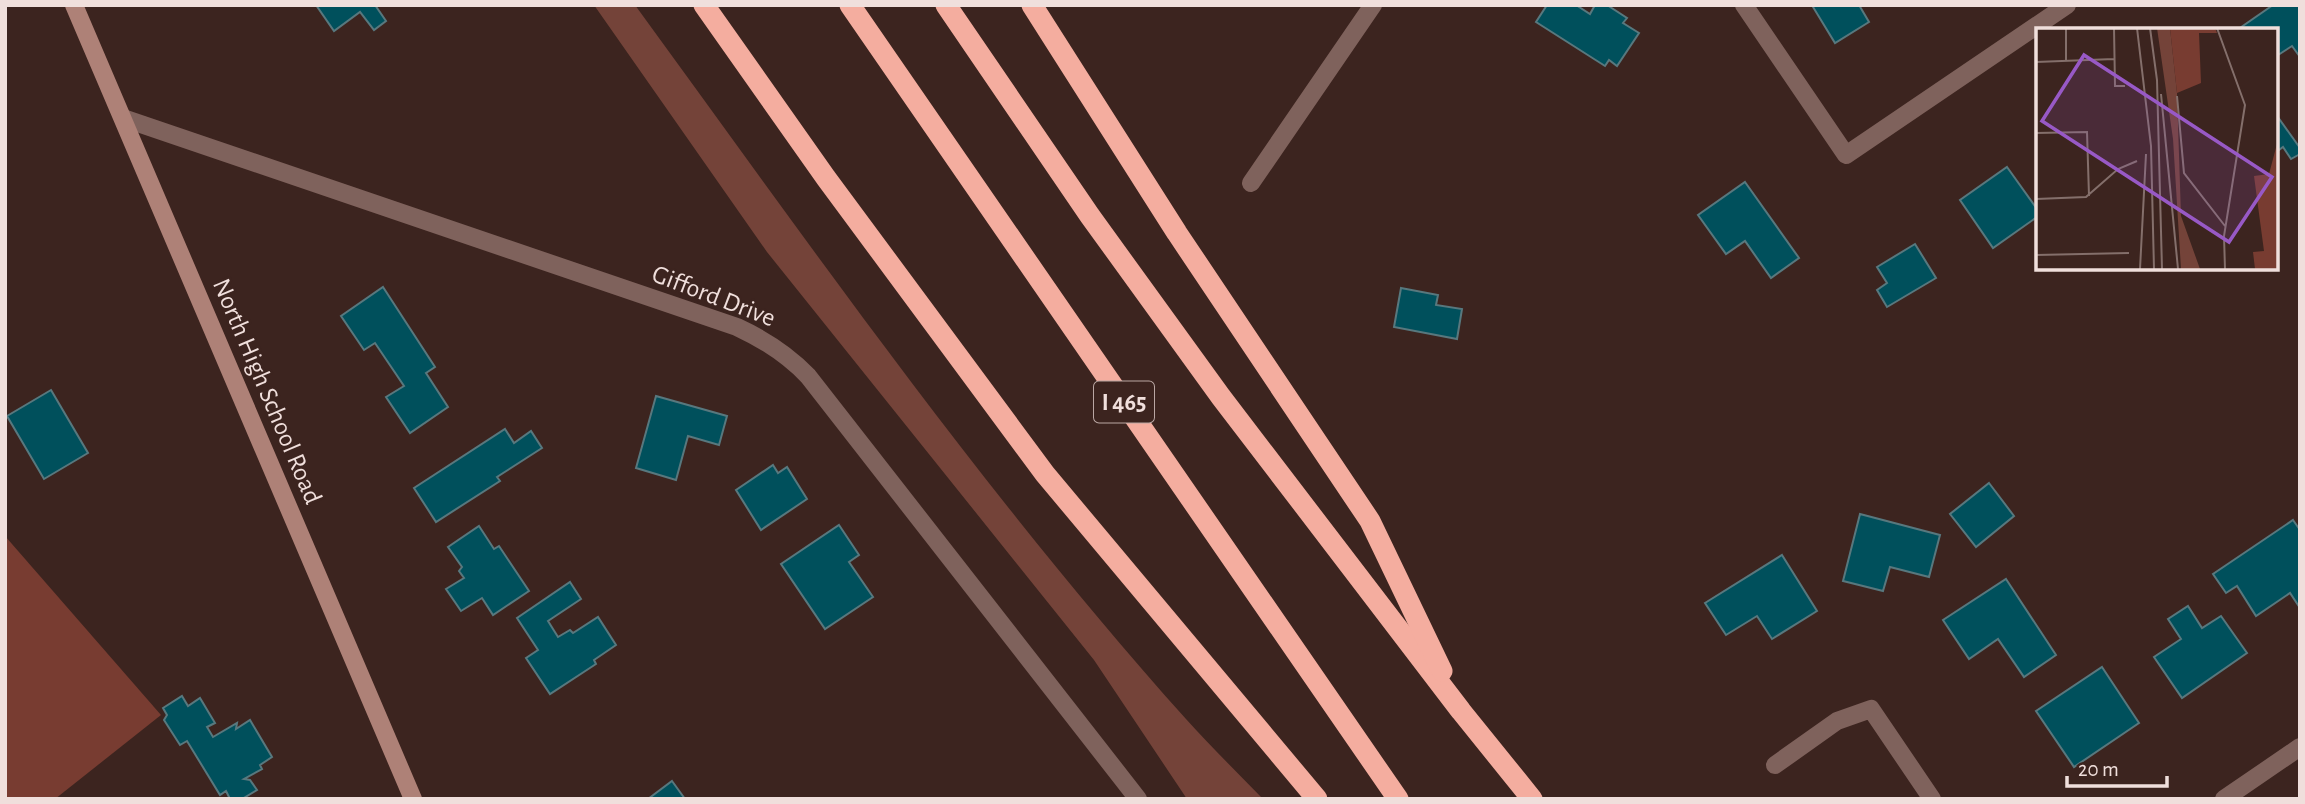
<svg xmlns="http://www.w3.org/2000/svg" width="2305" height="804" viewBox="0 0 2305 804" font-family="'Alegreya Sans',sans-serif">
<rect width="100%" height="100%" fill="#3c241f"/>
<path fill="#744339" d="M594 5H635C812 248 985 495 1186 719 1210 746 1237 772 1263 799H1187L1094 660 767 252Z"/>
<path fill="#783c31" d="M5 536 161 715 55 799H5Z"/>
<g fill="#00505c" stroke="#58787e" stroke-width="2">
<path d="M316 5H375L386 21 374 30 360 12 334 31Z"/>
<path d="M1547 5H1576L1590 14 1595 5H1607L1627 18 1623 23 1639 33 1617 66 1609 60 1605 66 1536 22Z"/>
<path d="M1815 5H1859L1869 22 1835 43 1813 7Z"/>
<path d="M2273 5H2300V57L2292 46 2275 57V30H2237Z"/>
<path d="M2275 113 2300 148V154L2291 159 2283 147 2275 153Z"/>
<path d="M2007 167 2037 209V217L1993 248 1960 200Z"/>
<path d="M1745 182 1799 258 1771 278 1745 241 1726 254 1698 215Z"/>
<path d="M1915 244 1936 278 1887 307 1877 290 1887 283 1877 267Z"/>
<path d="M383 287 435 367 426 373 448 407 410 433 386 397 404 386 375 343 364 350 341 316Z"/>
<path d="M1401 288 1438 295 1436 305 1462 309 1457 339 1394 327Z"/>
<path d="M51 390 88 453 44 479 7 416Z"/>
<path d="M656 396 727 416 719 445 688 436 676 480 636 468Z"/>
<path d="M505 429 514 443 531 431 542 448 497 477 500 481 436 522 414 488Z"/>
<path d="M773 465 778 473 787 467 807 499 761 530 736 490Z"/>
<path d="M1989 483 2014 516 1976 547 1950 514Z"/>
<path d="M1860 514 1940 535 1929 577 1890 567 1883 591 1843 581Z"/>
<path d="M2293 520 2300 530V608L2290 593 2256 616 2237 586 2226 593 2213 574Z"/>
<path d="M839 525 859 555 849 562 873 597 825 629 781 564Z"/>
<path d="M479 526 494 549 499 546 529 591 493 615 482 598 461 611 446 589 464 578 459 571 462 567 448 547Z"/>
<path d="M1782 555 1817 611 1772 639 1757 616 1726 635 1705 603Z"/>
<path d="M2006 579 2056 655 2024 677 1998 639 1969 659 1943 620Z"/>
<path d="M570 582 581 599 548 621 558 637 570 630 573 633 598 617 616 645 594 660 596 664 550 694 526 658 538 650 517 618Z"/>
<path d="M2188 606 2202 628 2221 616 2247 653 2182 698 2154 657 2181 639 2168 619Z"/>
<path d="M2102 667 2139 723 2074 767 2036 711Z"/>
<path d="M182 696 188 706 200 698 215 723 207 727 213 737 237 723 236 729 250 720 272 757 260 765 262 769 244 779 250 780 257 790 242 799H230L226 791 220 795 187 741 180 745 164 720 167 715 163 708Z"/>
<path d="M672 781 685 799H648Z"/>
</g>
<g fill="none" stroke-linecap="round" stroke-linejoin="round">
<g stroke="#7f625c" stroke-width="18">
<path d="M1744 5 1846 155 2067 5"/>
<path d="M123 118 737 327C765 340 787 354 808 376L1138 799"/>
<path d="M1251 183 1373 5"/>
<path d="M1775 765 1837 721 1871 709 1932 799"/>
<path d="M2224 799 2300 747"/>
</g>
<path stroke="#ae8177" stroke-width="18" d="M74 5 413 799"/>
<g stroke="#f4ad9f" stroke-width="21">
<path d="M704 5 826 178 1045 474 1317 799"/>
<path d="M850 5 1398 799"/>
<path d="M946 5 1090 216 1221 397 1461 711 1532 799"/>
<path d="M1032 5 1177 233 1370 521 1442 671"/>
</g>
</g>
<g text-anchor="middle" stroke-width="5" stroke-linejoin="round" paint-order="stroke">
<rect fill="#3c241f" stroke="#baa7a3" stroke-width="2" x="1094" y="381.5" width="60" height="41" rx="5"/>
<g font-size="24" font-weight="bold" fill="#f0dfdc">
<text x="1124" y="410">I 465</text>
</g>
<g font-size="26" fill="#f0dfdc" stroke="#3c241f">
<text transform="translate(714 295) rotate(21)" y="9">Gifford Drive</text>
<text transform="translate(268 391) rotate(67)" y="9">North High School Road</text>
</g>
</g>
<g transform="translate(2036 28)">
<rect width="242" height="242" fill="#3c241f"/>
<path d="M121 0H134L141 65 145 188 164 241H145L137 111Z" fill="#744339"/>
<path d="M134 0H179L181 5H163L165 55 141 65ZM241 116V241H219L217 224 228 223 218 148 233 146Z" fill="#783c31"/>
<path fill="none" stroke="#846f6b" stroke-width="2" d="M30 0V33M78 0 79 58H89M101 0 115 118 118 241M114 0 121 52 126 241M181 0 209 77 188 208 189 241M0 34 78 31M125 66 142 241M141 68 148 145 189 198M0 105 51 104 53 168M0 171 50 169 82 141 101 133M0 227 93 225M104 241 110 126"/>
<path fill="#9859c6" fill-opacity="0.15" stroke="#9859c6" stroke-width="3.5" d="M48 27 236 149 193 214 6 93Z"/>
<rect width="242" height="242" fill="none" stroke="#f0dfdc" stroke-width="3.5"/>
</g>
<rect width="2305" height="804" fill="none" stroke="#f0dfdc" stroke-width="14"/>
<path d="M2067 776v10h100v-10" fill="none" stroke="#f0dfdc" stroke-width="3.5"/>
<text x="2078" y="776" font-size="21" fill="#f0dfdc" stroke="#3c241f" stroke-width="5" paint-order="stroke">20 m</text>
</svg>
